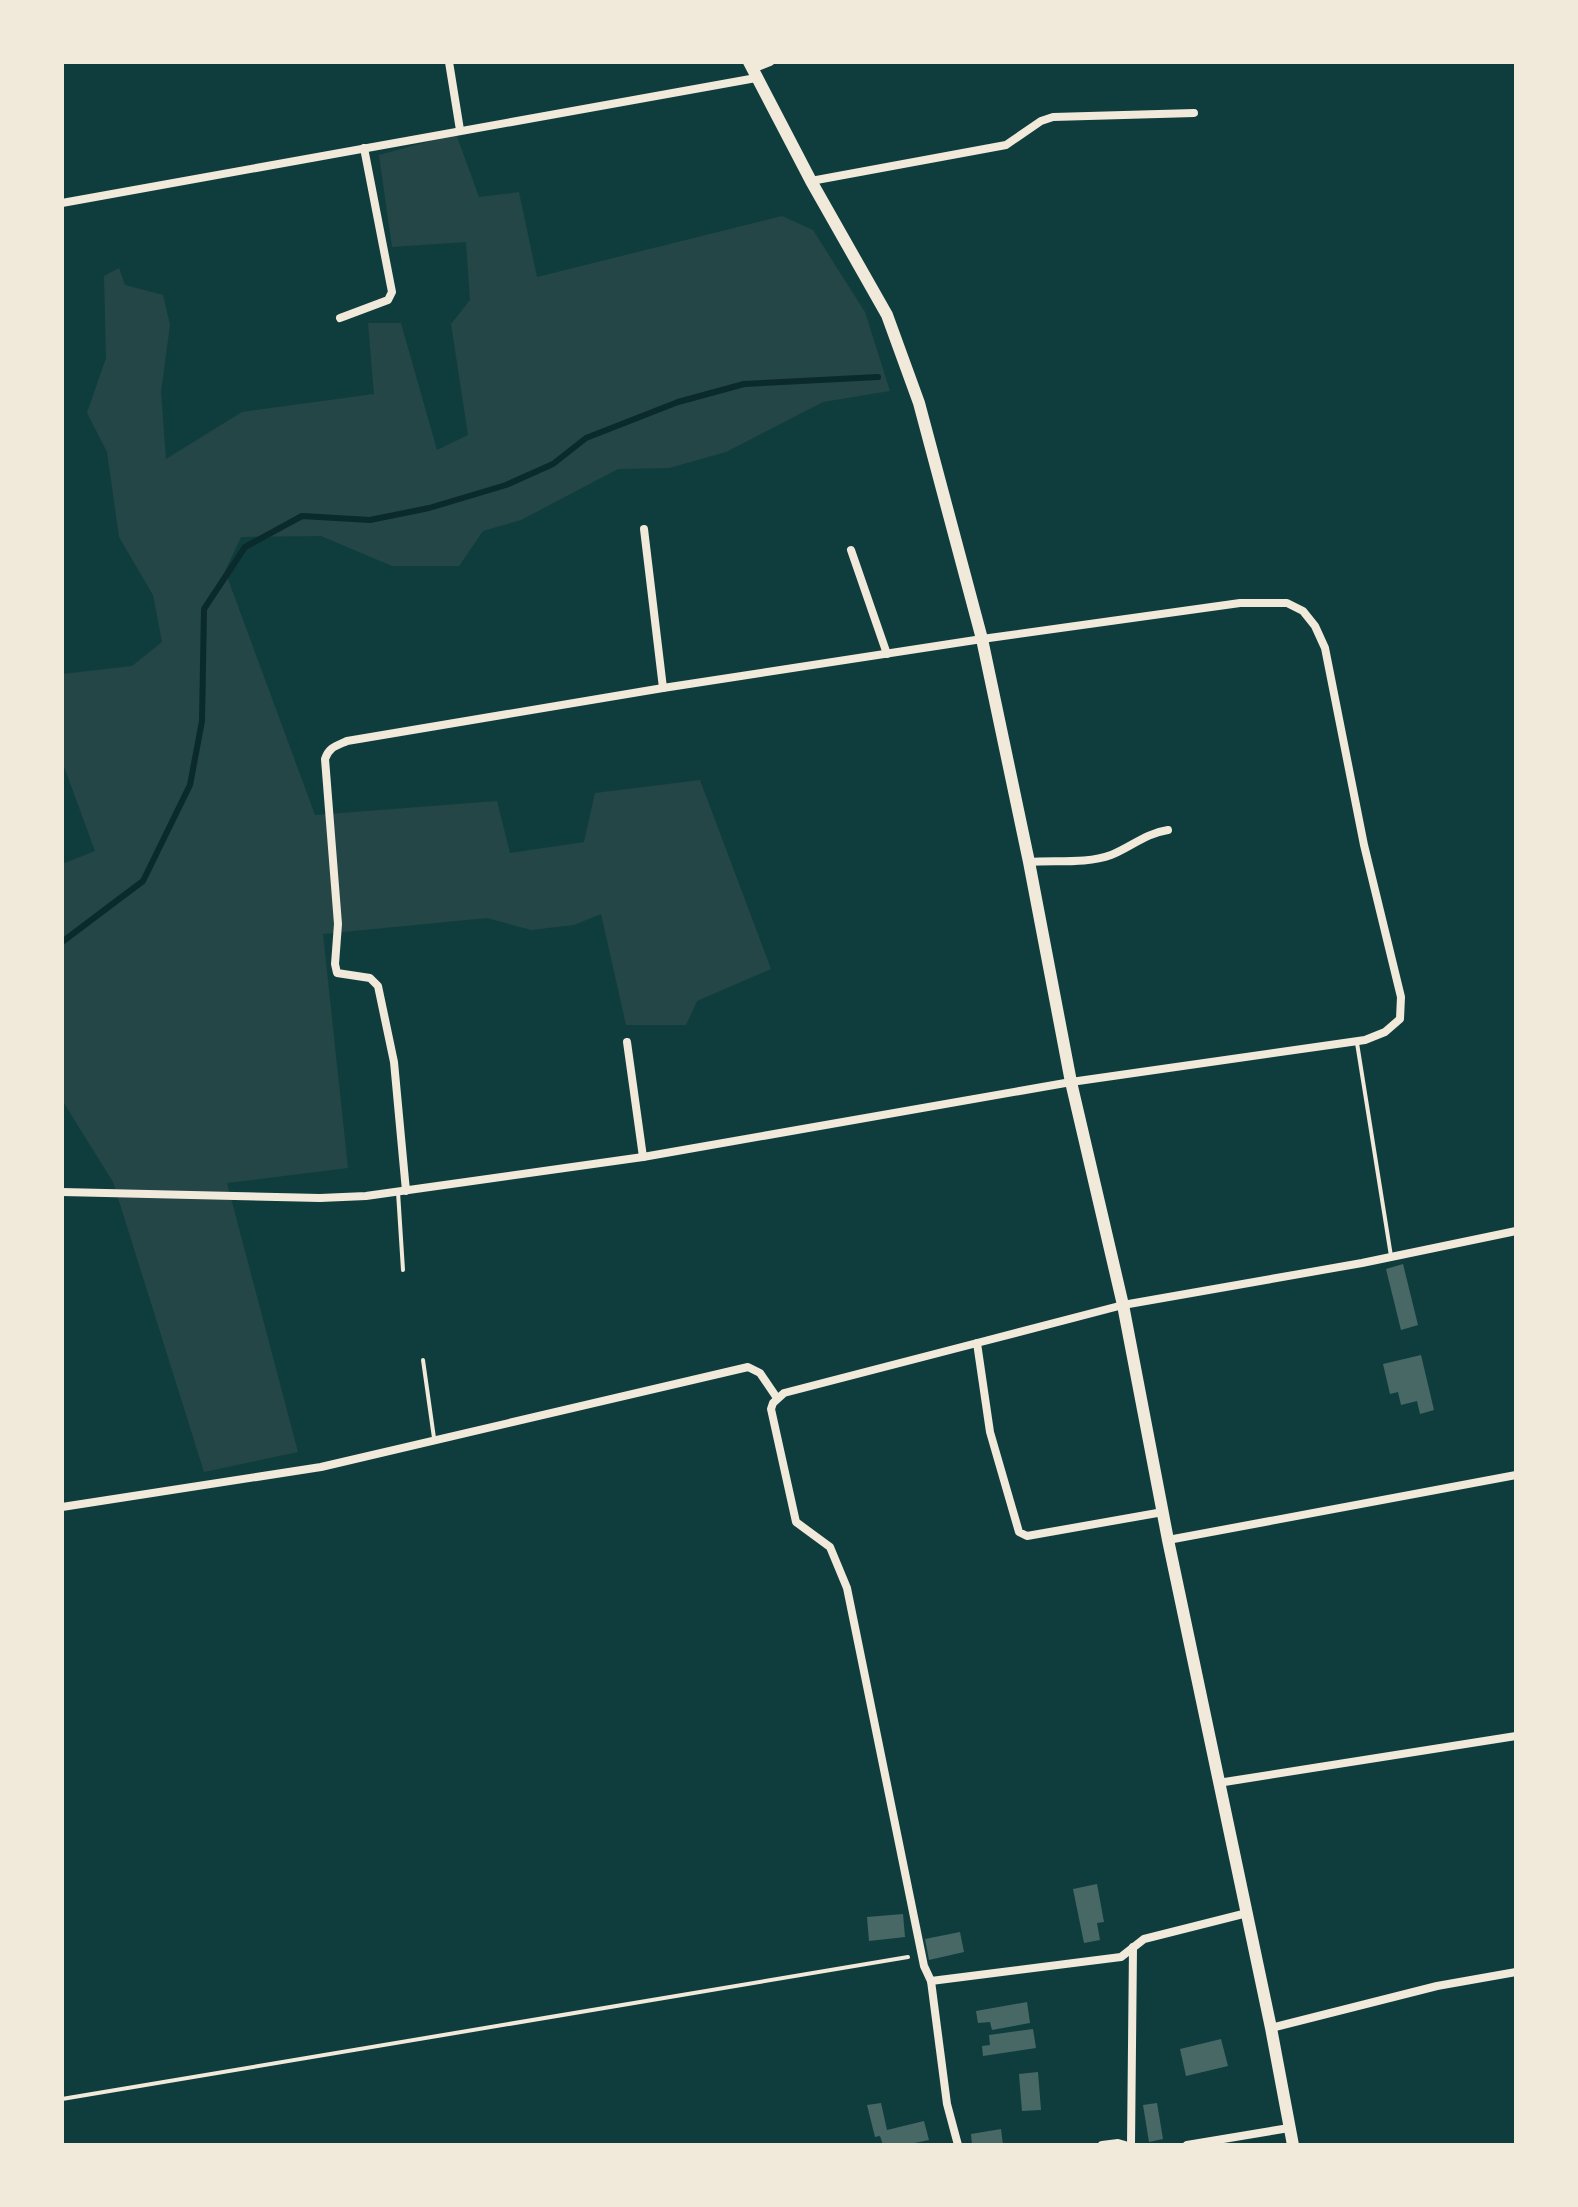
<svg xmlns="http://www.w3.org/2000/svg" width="1578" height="2207" viewBox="0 0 1578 2207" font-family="'Playfair Display',serif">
<rect width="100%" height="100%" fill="#0f3d3e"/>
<path fill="#244646" d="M456 134 479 197 519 192 537 277 782 216 813 230 865 312 890 391 823 402 726 452 669 468 618 469 521 520 483 531 459 566H392L321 536 241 537 225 571 315 815 497 801 510 853 584 842 595 793 700 780 771 969 697 1001 686 1025H626L601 914 574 925 531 930 487 918 323 934 348 1168 227 1183 298 1452 204 1472 113 1182 62 1100V864L95 851 62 761V674L132 666 162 642 153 595 119 537 107 452 87 413 106 358 104 276 119 268 125 285 163 295 170 325 161 392 166 459 242 412 374 394 368 323H401L437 450 468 435 451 324 470 300 466 242 392 247 379 155Z"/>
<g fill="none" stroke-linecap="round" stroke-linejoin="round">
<path stroke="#0a2a2b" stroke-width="6" d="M62 942 143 881 190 785 202 721 204 609 245 547 302 516 370 520 429 508 506 485 553 464 586 438 678 402 744 384 878 377"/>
</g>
<g fill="#486865">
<path d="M1403 1264 1418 1325 1401 1330 1386 1269Z"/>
<path d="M1421 1355 1434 1410 1420 1414 1417 1401 1401 1405 1398 1392 1390 1394 1383 1364Z"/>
<path d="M1097 1884 1104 1922 1097 1923 1100 1940 1084 1943 1073 1889Z"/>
<path d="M903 1914 905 1937 869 1941 867 1917Z"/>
<path d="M960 1932 964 1952 929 1960 925 1939Z"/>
<path d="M1027 2002 1030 2023 992 2030 990 2022 978 2023 976 2011Z"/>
<path d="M1033 2029 1036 2048 983 2056 982 2046 990 2045 989 2035Z"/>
<path d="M1221 2039 1228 2066 1186 2076 1180 2049Z"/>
<path d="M1038 2072 1041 2110 1022 2111 1019 2074Z"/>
<path d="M881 2103 887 2130 924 2121 929 2140 905 2145H883L880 2136 875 2137 867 2105Z"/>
<path d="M1157 2103 1163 2139 1149 2142 1143 2105Z"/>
<path d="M1001 2129 1003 2145H972L971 2134Z"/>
</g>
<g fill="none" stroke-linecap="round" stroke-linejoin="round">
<path stroke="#f1e9da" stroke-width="4" d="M62 2099 908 1957"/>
<g stroke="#f1e9da" stroke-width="4">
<path d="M1357 1043 1391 1256"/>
<path d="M398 1192 403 1270"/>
<path d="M423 1360 434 1438"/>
</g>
<g stroke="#f1e9da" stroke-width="8">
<path d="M449 62 460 130"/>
<path d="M752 69 770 62"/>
<path d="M811 181 1006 145 1041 121 1053 117 1194 113"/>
<path d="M62 203 756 78"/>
<path d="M340 318 388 300 392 292 364 148"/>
<path d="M644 529 663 688"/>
<path d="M851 550 887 654"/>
<path d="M1029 862C1054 860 1087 864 1111 855 1131 847 1146 833 1168 830"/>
<path d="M627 1042 643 1157"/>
<path d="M62 1192 320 1198 366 1196 643 1157 1071 1082 1365 1040 1385 1032 1400 1019 1401 997 1364 845 1325 648 1315 626 1303 611 1287 603H1240L982 639 663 688 347 741C336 746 329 747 325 759L338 924 335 964 337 973 370 978 378 986 394 1062 406 1191"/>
<path d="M62 1507 321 1467 748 1367 760 1373 777 1398"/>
<path d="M1163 1512 1027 1536 1019 1532 990 1432 977 1343 1123 1305 1362 1263 1516 1231"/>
<path d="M1168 1540 1516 1475"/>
<path d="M1218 1783 1516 1736"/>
<path d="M931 1981 1121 1957 1144 1939 1247 1913"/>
<path d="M1271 2028 1437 1986 1516 1972"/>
<path d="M958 2145 947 2104 931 1981 924 1966 847 1588 830 1547 796 1522 771 1409 773 1403 784 1393 977 1343"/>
<path d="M1102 2145 1118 2143 1125 2145"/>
<path d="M1131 2145 1133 1947"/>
<path d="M1187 2145 1289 2128"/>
</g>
<path stroke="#f1e9da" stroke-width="12" d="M749 62 811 181 887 315 919 403 982 639 1029 862 1071 1082 1123 1305 1168 1540 1271 2028 1293 2145"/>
</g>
<rect width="1578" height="2207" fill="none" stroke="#f1e9da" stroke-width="128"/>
</svg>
